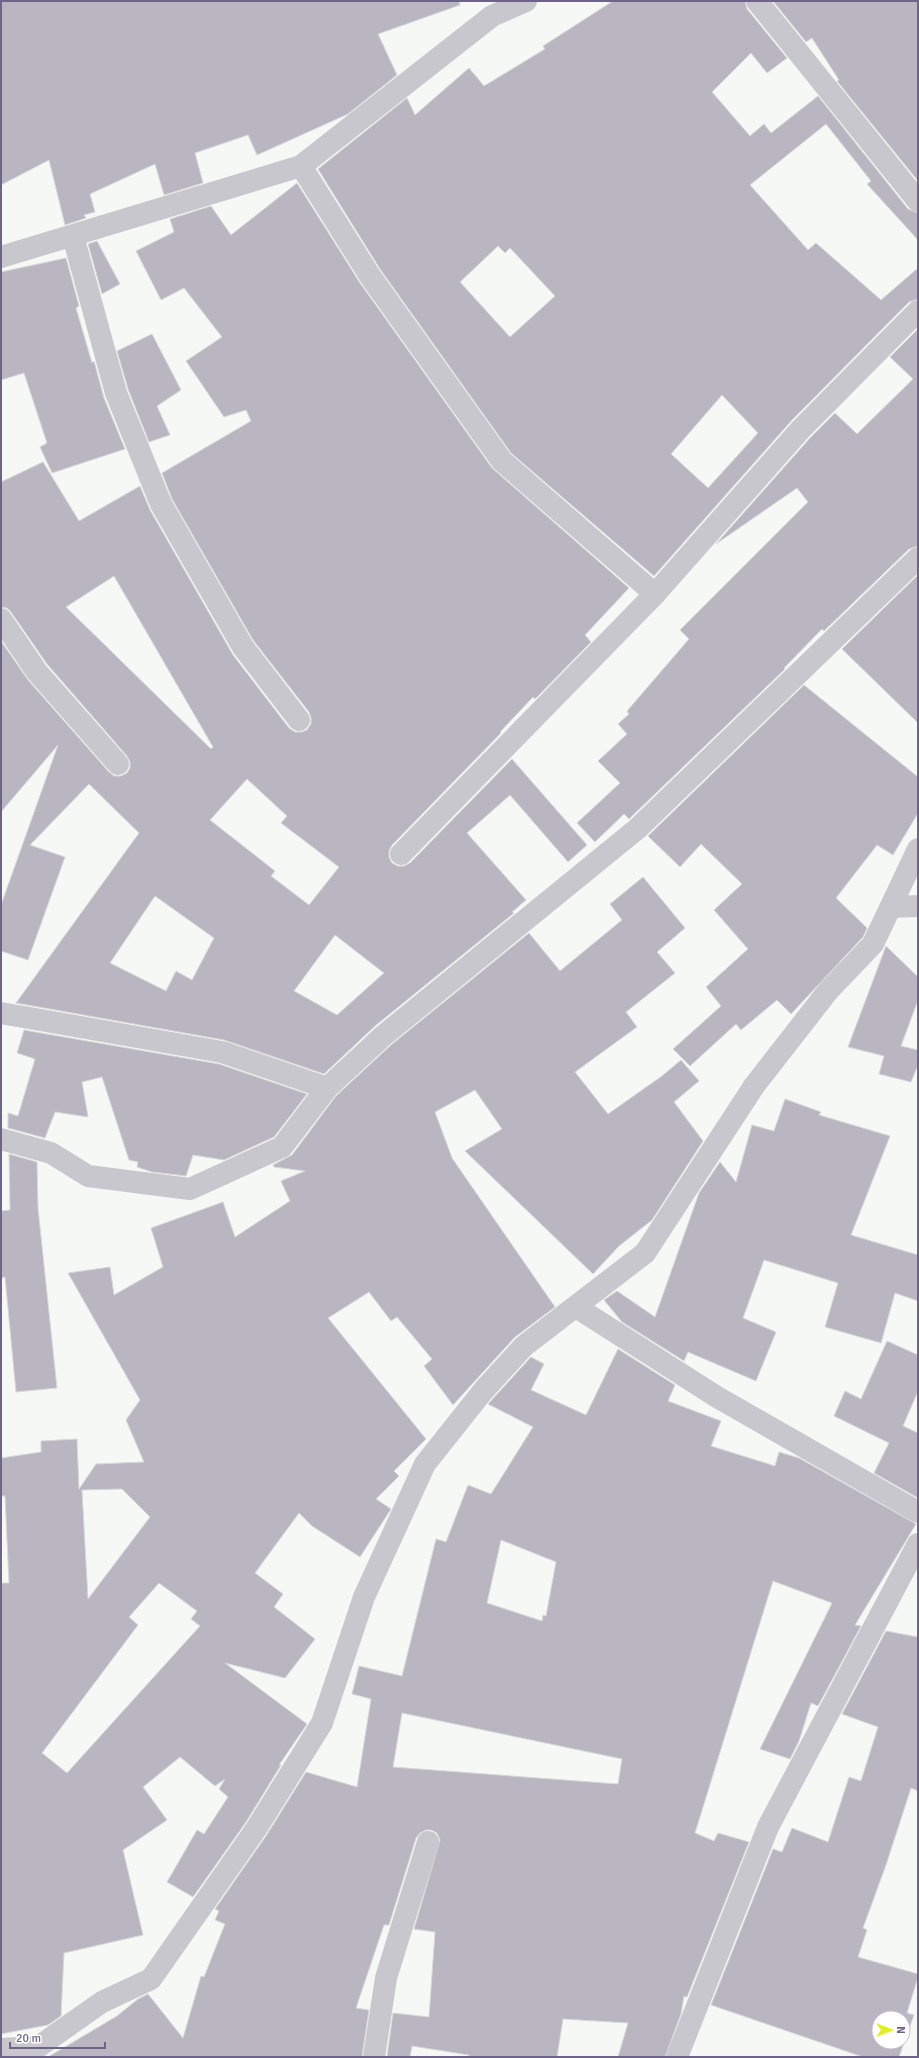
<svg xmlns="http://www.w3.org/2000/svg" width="919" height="2058" viewBox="0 0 919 2058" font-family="Signika,sans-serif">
<rect width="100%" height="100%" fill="#f5f8f4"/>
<g fill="#b9b6c2" stroke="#d7d9d7" fill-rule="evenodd">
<path d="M1 1H459L460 5 378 34 397 75 348 114 257 155 248 135 195 153 203 183 164 195 155 164 90 194 95 212 84 215 86 218 65 225 49 160 1 185Z"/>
<path d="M613 1H745L747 9 787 58 767 73 751 53 712 92 750 136 764 124 771 133 818 96 908 209 918 213V240L867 184 871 181 826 124 750 185 808 250 816 243 881 300 918 268V299L909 302 792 420 654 576 511 453 380 269 318 169 407 98 415 115 469 68 484 86 545 49 543 46ZM498 246 505 253 510 248 555 296 510 337 460 282ZM722 395 758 433 708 488 671 454Z"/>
<path d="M773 1H918V181L837 81 839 80 812 38 806 42Z"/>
<path d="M297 183 360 283 492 468 629 588 585 635 591 642 535 699 533 697 500 732 501 733 392 845 389 851V857L392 863 398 866H404L410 863 512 759 587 845 568 862 510 795 467 833 526 900 512 912 514 913 375 1026 324 1074 224 1040 16 1003 139 833 89 784 30 845 65 857 28 960 1 951V905L58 745 1 812V641L28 680 109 772 114 776H121L127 773 130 768V762L127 756 47 664 11 612 7 608 1 607V482L43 462 79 521 140 486 150 510 233 655 289 728 295 732H301L307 730 311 724V718L309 712 253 640 172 499 162 473 251 421 246 410 224 417 186 361 222 337 184 288 161 300 136 251 174 232 170 219 211 206 231 235ZM114 576 213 747 211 749 66 607ZM247 779 287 816 281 823 339 867 309 905 271 876 275 871 210 820ZM155 896 214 938 192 980 176 971 166 991 110 963ZM335 935 384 973 337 1015 294 991Z"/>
<path d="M97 241 120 284 102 294 88 244Z"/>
<path d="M66 258 79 306 76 308 92 363 94 361 104 398 125 449 52 473 40 447 47 443 24 373 1 380V272Z"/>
<path d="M918 329V546L909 549 824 631 822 629 784 668 785 669 629 819 624 814 595 842 577 823 620 783 598 761 627 734 618 724 629 714 627 711 689 639 680 630 808 502 797 488 716 544 810 438 835 413 857 434 913 379 890 357Z"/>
<path d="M152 334 181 390 157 406 170 435 149 442 128 389 117 351Z"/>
<path d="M918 575V723L842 649Z"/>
<path d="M804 685 918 777V813L893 855 877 845 836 898 867 928 863 937 791 1014 777 1000 741 1030 736 1024 690 1066 673 1049 721 1006 706 987 748 949 714 910 742 884 701 844 680 867 648 836Z"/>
<path d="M643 877 685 928 657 952 675 973 626 1012 637 1027 575 1072 608 1114 662 1076 681 1060 699 1081 674 1102 703 1141 652 1220 619 1246 593 1274 465 1151 502 1129 475 1090 435 1112 452 1158 555 1307 515 1337 453 1405 424 1366 432 1359 397 1317 391 1321 369 1292 328 1318 426 1439 394 1471 399 1476 376 1499 391 1509 360 1557 312 1526 299 1513 255 1573 283 1594 274 1607 315 1639 285 1678 225 1663 307 1724 279 1765H281L246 1822 193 1897 167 1882 197 1830 204 1834 228 1797 219 1789 225 1779 215 1786 180 1757 143 1787 167 1820 123 1850 143 1935 64 1953 61 2016 48 2025 1 2034V1583H9L5 1496H1V1458L41 1452V1441L77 1439 79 1489 96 1464 144 1462 126 1420 140 1400 68 1273 110 1267 114 1295 163 1267 151 1228 223 1202 235 1237 290 1201 281 1181 305 1171 274 1167 273 1165 292 1155 336 1096 391 1045 529 933 560 971 622 920 610 904ZM122 1489 150 1517 88 1599 82 1490ZM159 1583 197 1611 191 1619 200 1626 67 1773 42 1753 138 1625 129 1617Z"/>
<path d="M886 946 918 977V1000L901 1046 918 1050V1065L911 1082 879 1074 884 1056 848 1047Z"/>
<path d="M24 1030 219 1064 307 1094 274 1137 224 1160 193 1155 186 1176 152 1172 137 1167 138 1162 129 1160 102 1077 82 1082 88 1117 55 1112 45 1138 8 1128V1113L18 1116 35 1059 17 1053Z"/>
<path d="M785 1099 821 1112 819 1115 890 1136 851 1235 918 1255V1301L895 1293 881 1343 825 1327 838 1283 764 1260 743 1318 776 1332 756 1381 688 1352 684 1361 622 1322 604 1300 617 1291 655 1317 699 1193 720 1162 736 1182 752 1125 774 1131Z"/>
<path d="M9 1154 37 1162 38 1208 57 1388 16 1392 5 1277 1 1278V1211L10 1210Z"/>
<path d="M887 1341 918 1355V1391L903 1426 918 1433V1498L874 1473 889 1443 834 1416 845 1391 861 1399Z"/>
<path d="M618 1349 675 1385 668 1401 721 1421 711 1446 775 1466 779 1452 799 1458 916 1524 855 1625 861 1626 818 1706 811 1703 799 1741 790 1759 760 1749 832 1603 773 1581 772 1584 695 1833 714 1841 718 1833 749 1842 687 1997 684 1996 681 2014 665 2057H618L628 2023 563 2019 557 2057H468L469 2055 412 2046 410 2057H387L393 2013 429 2017 435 1932 414 1929 440 1840 437 1833 431 1830H426L420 1833 416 1838 389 1925H384L356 2008 369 2010 362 2057H48L117 2016 138 1999 148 1994 183 2038 201 1976 204 1977 225 1924 215 1920 219 1911 215 1909 266 1836 306 1772 357 1787 371 1699 352 1694 359 1666 402 1676 436 1539 446 1542 468 1485 491 1494 533 1427 488 1404 531 1357 544 1364 531 1390 586 1415ZM501 1540 556 1562 546 1616 543 1615 542 1621 487 1603ZM402 1713 622 1759 618 1784 393 1767Z"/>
<path d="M886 1631 918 1637V1791L911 1788 886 1865 863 1928 867 1930 858 1957 918 1974V1977L907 2013 914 2015 899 2057H863L711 2005 773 1849 782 1852 792 1828 828 1842 849 1777 861 1781 878 1727 842 1714ZM879 2018H903V2042H879Z"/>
</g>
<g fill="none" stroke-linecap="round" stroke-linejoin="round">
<g stroke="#c9c7ce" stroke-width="22">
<path d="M757 1 918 201"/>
<path d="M301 166 370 276 502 461 655 594"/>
<path d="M73 236 116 393 161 504 243 647 299 720"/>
<path d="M1 257 301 166 492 16 526 1"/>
<path d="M1 619 37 672 118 764"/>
<path d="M401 854 655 594 801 429 918 311"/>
<path d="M891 907 918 906"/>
<path d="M1 1013 222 1052 327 1088"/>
<path d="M1 1139 51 1153 88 1176 190 1189 282 1147 327 1088 383 1036 637 829 918 558"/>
<path d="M576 1307 717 1397 918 1512"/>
<path d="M1 2049 38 2047 102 2002 151 1979 256 1829 322 1723 364 1597 425 1464 483 1391 524 1346 645 1253 754 1086 828 991 873 944 918 849"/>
<path d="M374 2057 386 1978 428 1842"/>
<path d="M677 2057 768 1827 918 1544"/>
</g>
</g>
<rect width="919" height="2058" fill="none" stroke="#6e6488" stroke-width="4"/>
<g transform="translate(891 2030) rotate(90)"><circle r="19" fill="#ffffff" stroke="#c5c1cf"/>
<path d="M0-3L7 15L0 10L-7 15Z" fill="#e0f219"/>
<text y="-6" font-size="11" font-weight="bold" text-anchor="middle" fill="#6e6488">N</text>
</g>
<path d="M10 2042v6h95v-6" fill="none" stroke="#6e6488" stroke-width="2"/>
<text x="16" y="2042" font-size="12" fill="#6e6488" stroke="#ffffff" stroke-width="3" paint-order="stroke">20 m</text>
</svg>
